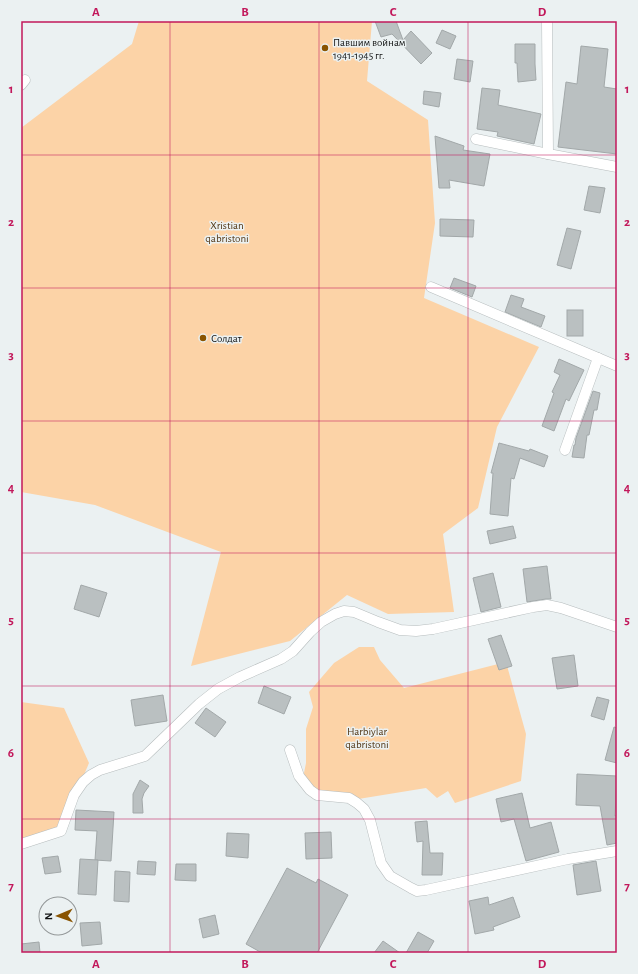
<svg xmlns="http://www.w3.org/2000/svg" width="638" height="974" viewBox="0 0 638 974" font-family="'Alegreya Sans',sans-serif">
<rect width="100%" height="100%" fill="#ebf1f2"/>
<g fill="#fcd3a7">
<path d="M139 21H372L367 81 428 120 435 223 424 298 539 347 497 427 478 508 443 534 454 612 388 614 347 595 290 641 191 666 221 552 95 505 21 492V128L132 44Z"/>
<path d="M359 647H374L380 660 404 688 506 662 526 734 521 781 455 803 448 791 437 798 426 788 346 801 312 798 302 783 306 763V729L313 707 309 692 334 663Z"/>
<path d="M21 702 64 708 89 763 61 829 21 844Z"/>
</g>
<g fill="#bac0c1" stroke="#a2a8a9">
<path d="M375 21H396L403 40 411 31 432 53 421 64 392 34 381 37Z"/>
<path d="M442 30 456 36 450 49 436 43Z"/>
<path d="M515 44H535V64L536 80 518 82 517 63H515Z"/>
<path d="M581 46 608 49 604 87 617 89V154L558 147 566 82 577 84Z"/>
<path d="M457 59 473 61 470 82 454 79Z"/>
<path d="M482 88 500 90 498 105 541 114 534 144 497 136 498 132 477 129Z"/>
<path d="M424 91 441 93 439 107 423 104Z"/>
<path d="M435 136 464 146 463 150 490 154 484 186 449 180 450 188H439Z"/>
<path d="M589 186 605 188 600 213 584 210Z"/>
<path d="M440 219 474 220 473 237 440 236Z"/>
<path d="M567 228 581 231 571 269 557 265Z"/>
<path d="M454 278 476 286 472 297 450 288Z"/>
<path d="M511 295 524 299 521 307 545 316 541 327 505 312Z"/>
<rect x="567" y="310" width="16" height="26"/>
<path d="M559 359 584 370 569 401 566 399 554 431 542 426 554 393 552 392 560 375 554 372Z"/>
<path d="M593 391 600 393 597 410H594L589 435H587L584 458 572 457 574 445H575L576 438Z"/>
<path d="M499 443 529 451 530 449 548 456 544 467 520 458 514 479 511 478 508 516 490 514 493 473H491Z"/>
<path d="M513 526 516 538 490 544 487 531Z"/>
<path d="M547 566 551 599H546L527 602 523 569Z"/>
<path d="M493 573 501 607 481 612 473 578Z"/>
<path d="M81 585 107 593 99 617 74 609Z"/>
<path d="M501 635 512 666 499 670 488 639Z"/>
<path d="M574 655 578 686 557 689 552 658Z"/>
<path d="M264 686 291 697 284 714 258 703Z"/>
<path d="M163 695 167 721 135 726 131 700Z"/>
<path d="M597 697 609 700 604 720 591 716Z"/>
<path d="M206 708 226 722 215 737 195 723Z"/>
<path d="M614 727 617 728V763L605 760Z"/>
<path d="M577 774 617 776 615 816 617 815V843L607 845 600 806 576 805Z"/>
<path d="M140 780 149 786 144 793 142 799 143 813H133V794Z"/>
<path d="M522 793 530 828 551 822 559 852 526 861 514 819 501 822 496 799Z"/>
<path d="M76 810 114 812 111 861 95 860 97 831 75 830Z"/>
<path d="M427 821 430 853H443L442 875H422L423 841 417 842 415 822Z"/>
<path d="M331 832 332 858 306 859 305 833Z"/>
<path d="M227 833 249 834 248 858 226 856Z"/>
<path d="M58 856 61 872 45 874 42 858Z"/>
<path d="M80 859 98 860 96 895 78 894Z"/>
<path d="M138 861 156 862 155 875 137 874Z"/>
<path d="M596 861 601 891 577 895 573 865Z"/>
<path d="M176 864H196V881L175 880Z"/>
<path d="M287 868 316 883 318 879 348 895 317 953H262L246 944Z"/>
<path d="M115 871 130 872 129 902 114 901Z"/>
<path d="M488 897 489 905 513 897 520 917 493 927 494 930 475 934 469 901Z"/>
<path d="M215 915 219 934 203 938 199 919Z"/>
<path d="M100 922 102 944 82 946 80 923Z"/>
<path d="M418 932 434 941 427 953H406Z"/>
<path d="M383 941 400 953H374Z"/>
<path d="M39 942 40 953H21V944Z"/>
</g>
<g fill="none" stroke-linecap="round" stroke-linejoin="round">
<defs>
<g id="street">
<path d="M547 21 548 154"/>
<path d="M21 85 25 80"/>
<path d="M476 139 548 154 617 167"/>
<path d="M431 287 617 366"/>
<path d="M565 450 598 358"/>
<path d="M290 750 299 776 310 790 317 795 349 798 357 803 364 809 370 820 381 863 390 876 411 888 417 891 426 890 568 859 617 851"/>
<path d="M21 844 61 831 74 795 83 782 91 775 100 770 145 756 199 704 218 689 240 677 281 659 293 651 310 632 321 622 335 614 344 611 354 612 378 622 400 630 416 631 433 629 533 607 547 605 561 608 617 627"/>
</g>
</defs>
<use href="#street" stroke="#b7bdbe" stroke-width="11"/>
<use href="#street" stroke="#fff" stroke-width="10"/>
</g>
<path fill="none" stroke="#c2185b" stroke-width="1" stroke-opacity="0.55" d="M170 21V953M319 21V953M468 21V953M21 155H617M21 288H617M21 421H617M21 553H617M21 686H617M21 819H617"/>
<g fill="#895401" stroke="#ebf1f2" stroke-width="1.5">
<circle cx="325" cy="48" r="4"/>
<circle cx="203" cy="338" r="4"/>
</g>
<g text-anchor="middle" stroke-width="3" stroke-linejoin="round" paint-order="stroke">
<g font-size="11" fill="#111313" stroke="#ebf1f2" text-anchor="start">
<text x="333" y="46">Павшим войнам<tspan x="333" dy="13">1941-1945 гг.</tspan></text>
<text x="211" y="342">Солдат</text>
</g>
<g font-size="11" fill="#503412" stroke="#ebf1f2">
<text x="227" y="229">Xristian<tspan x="227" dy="13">qabristoni</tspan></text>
<text x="367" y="735">Harbiylar<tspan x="367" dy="13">qabristoni</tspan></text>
</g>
</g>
<rect width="638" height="974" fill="none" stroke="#ebf1f2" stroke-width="44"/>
<g transform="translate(58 916) rotate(268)"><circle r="19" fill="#ebf1f2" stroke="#949899"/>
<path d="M0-3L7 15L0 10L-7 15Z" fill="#895401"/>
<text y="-6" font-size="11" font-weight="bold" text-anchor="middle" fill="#111313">N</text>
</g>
<rect x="22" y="22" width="594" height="930" fill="none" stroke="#c2185b" stroke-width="1.5"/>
<g font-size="13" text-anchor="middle" font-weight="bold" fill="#c2185b">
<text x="96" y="16">A</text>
<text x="245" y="16">B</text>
<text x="393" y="16">C</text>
<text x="542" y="16">D</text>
<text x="11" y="93">1</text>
<text x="627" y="93">1</text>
<text x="11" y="226">2</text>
<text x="627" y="226">2</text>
<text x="11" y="359">3</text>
<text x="627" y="359">3</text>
<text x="11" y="492">4</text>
<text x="627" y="492">4</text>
<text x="11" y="624">5</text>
<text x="627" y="624">5</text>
<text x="11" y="757">6</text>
<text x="627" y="757">6</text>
<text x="11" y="890">7</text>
<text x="627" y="890">7</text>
<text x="96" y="968">A</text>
<text x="245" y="968">B</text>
<text x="393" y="968">C</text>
<text x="542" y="968">D</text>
</g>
</svg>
